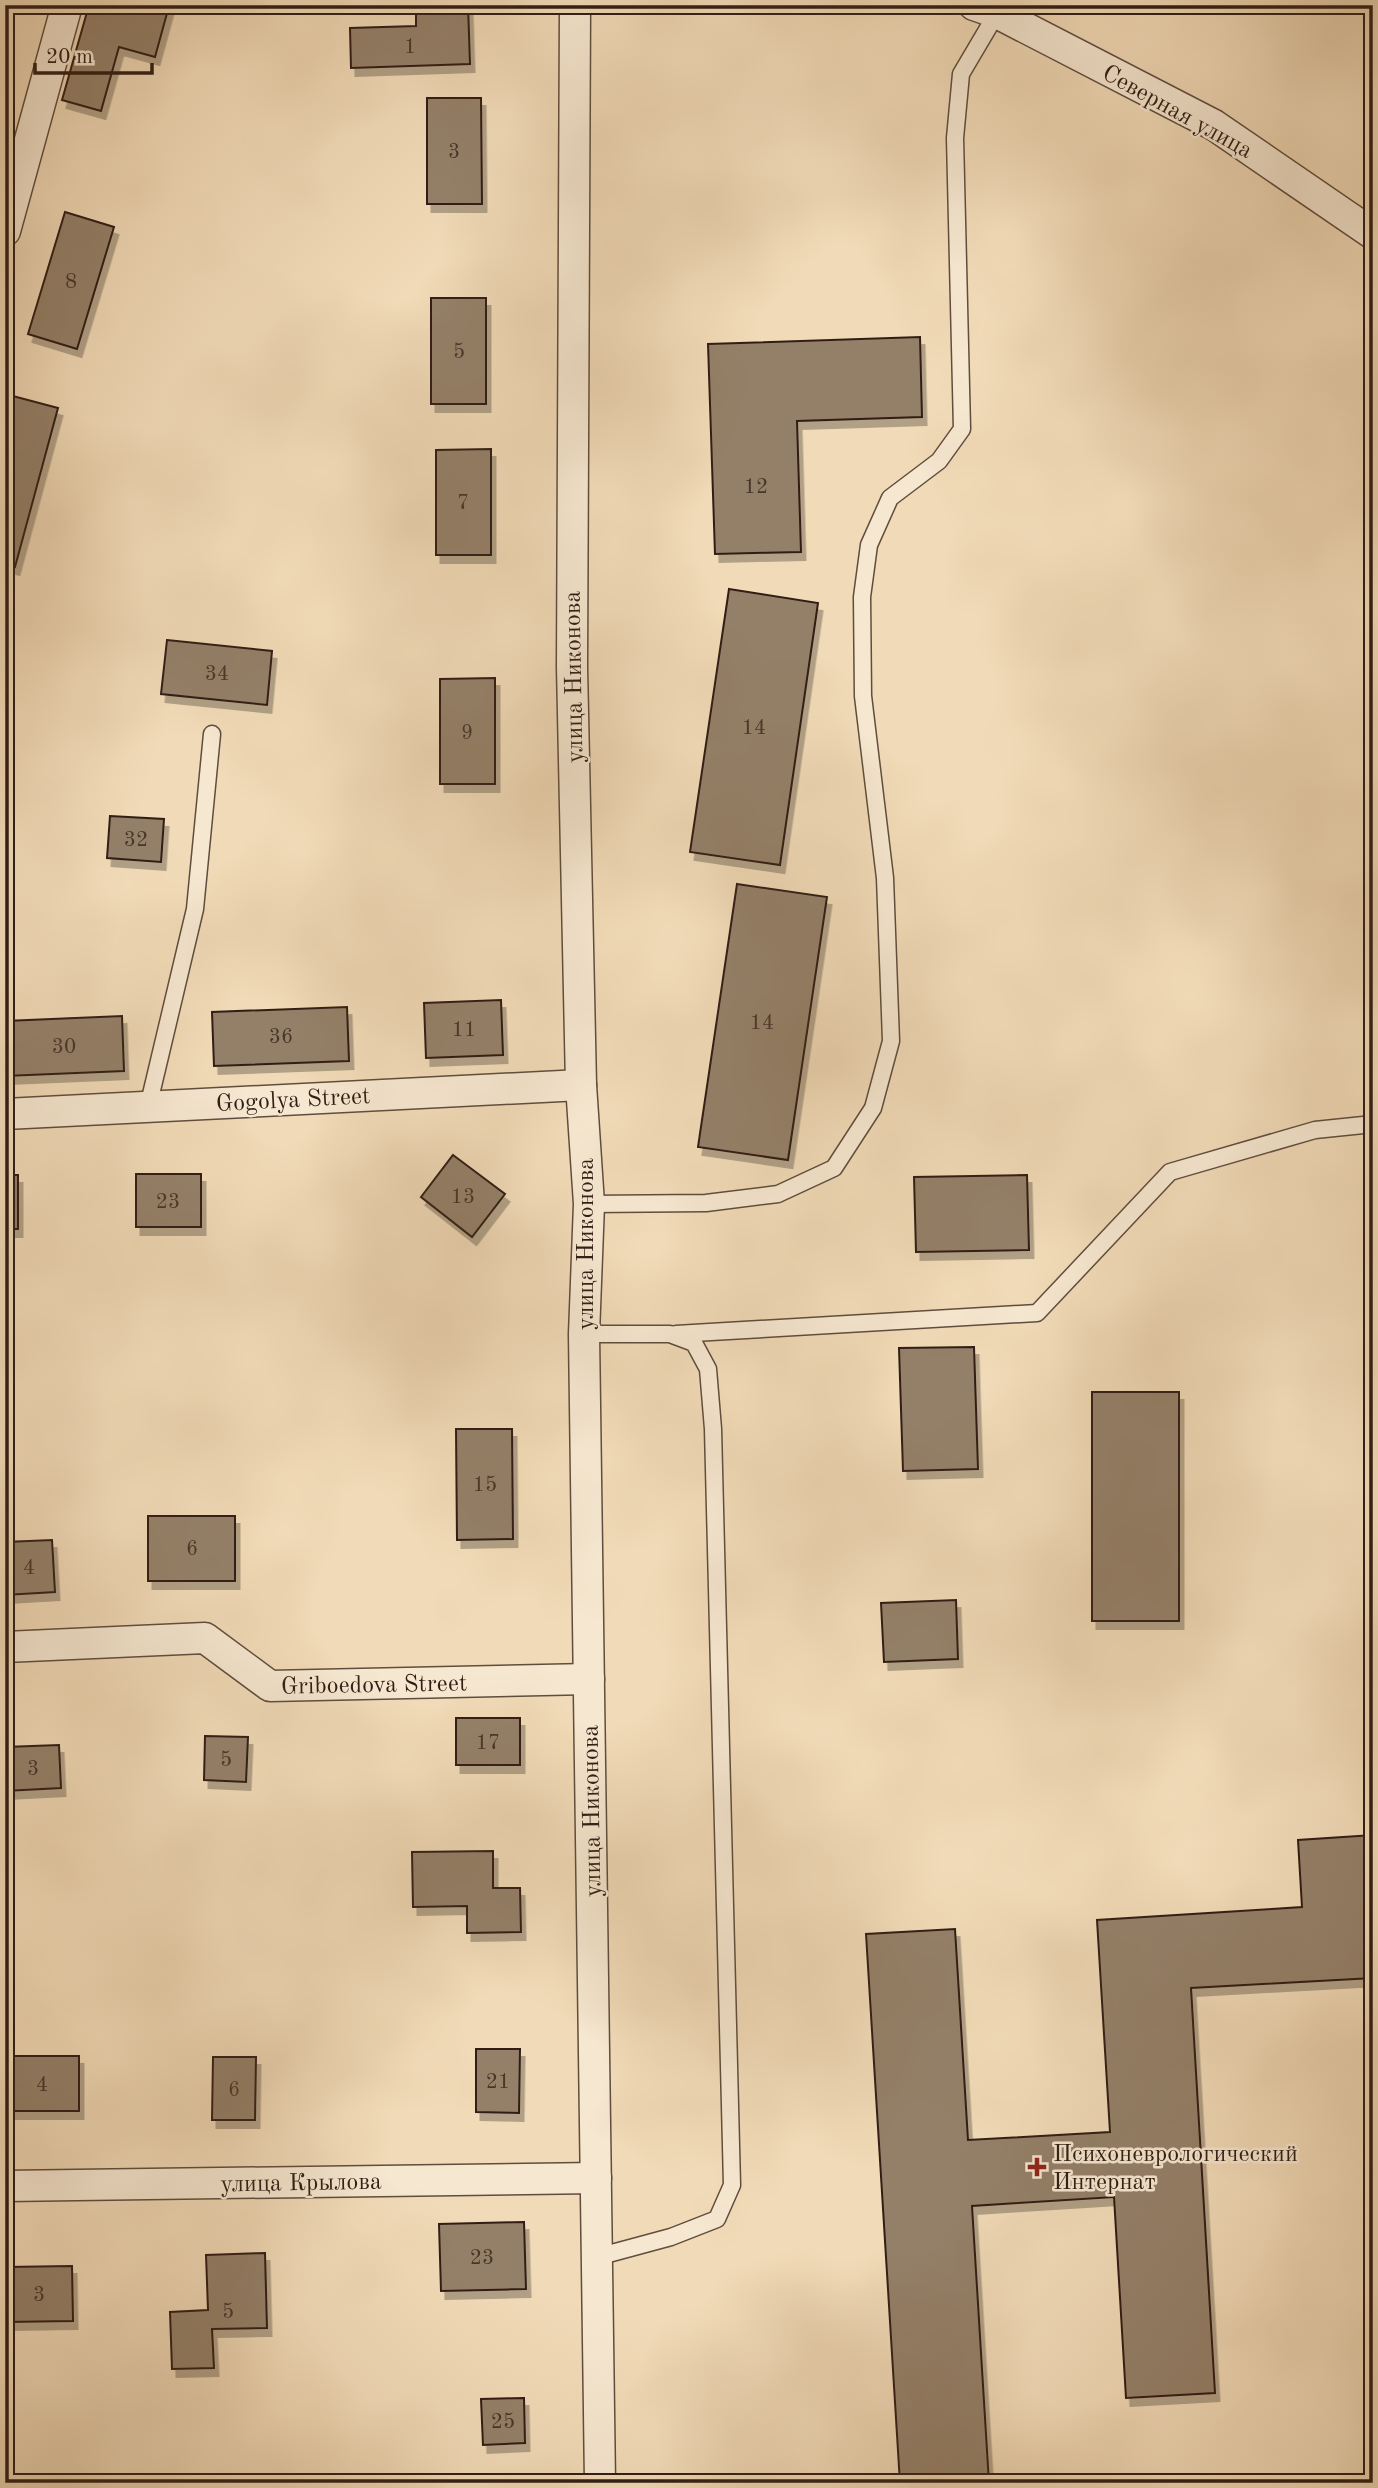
<svg xmlns="http://www.w3.org/2000/svg" width="1378" height="2488" viewBox="0 0 1378 2488" font-family="'Old Standard TT',serif">
<defs>
<filter id="shadow"><feDropShadow dx="4.5" dy="8" stdDeviation="0" flood-color="#0004"/></filter>
</defs>
<rect width="100%" height="100%" fill="#f1dab7"/>
<filter id="stains"><feTurbulence type="fractalNoise" baseFrequency=".00286" numOctaves="4"/><feColorMatrix values="0 0 0 0 .2 0 0 0 0 .09 0 0 0 0 .02 0 0 0 .5 -.17"/></filter>
<radialGradient id="worn" r=".72"><stop offset=".6" stop-color="#630" stop-opacity="0"/><stop offset="1" stop-color="#630" stop-opacity=".3"/></radialGradient>
<g fill="#948069" stroke="#301e15" stroke-width="2" filter="url(#shadow)">
<path d="M89 5 169 6 155 57 119 47 101 111 62 100Z"/>
<path d="M416 5H468L470 64 351 68 350 28 416 26Z"/>
<path d="M427 98H481L482 204H427Z"/>
<path d="M65 212 114 227 77 349 28 334Z"/>
<rect x="431" y="298" width="55" height="106"/>
<path d="M920 337 922 417 797 421 801 552 715 554 708 344Z"/>
<path d="M9 395 58 408 15 567 5 564V410Z"/>
<path d="M491 449V555H436V450Z"/>
<path d="M729 589 818 603 780 865 690 852Z"/>
<path d="M167 640 272 651 267 705 161 694Z"/>
<path d="M495 678V784H440V679Z"/>
<path d="M110 816 164 819 161 862 107 858Z"/>
<path d="M737 884 827 897 788 1160 698 1147Z"/>
<path d="M501 1000 503 1055 426 1058 424 1003Z"/>
<path d="M347 1007 349 1061 214 1066 212 1012Z"/>
<path d="M122 1016 124 1071 5 1076V1021Z"/>
<path d="M453 1155 505 1194 472 1237 421 1197Z"/>
<rect x="136" y="1174" width="65" height="53"/>
<rect x="5" y="1175" width="13" height="54"/>
<path d="M1027 1175 1029 1250 916 1252 914 1177Z"/>
<path d="M974 1347 978 1469 903 1471 899 1348Z"/>
<rect x="1092" y="1392" width="87" height="229"/>
<path d="M456 1429H512L513 1539 457 1540Z"/>
<rect x="148" y="1516" width="87" height="65"/>
<path d="M52 1540 55 1592 5 1595V1542Z"/>
<path d="M956 1600 958 1659 884 1662 881 1603Z"/>
<rect x="456" y="1718" width="64" height="47"/>
<path d="M205 1736 248 1737 246 1782 204 1780Z"/>
<path d="M59 1745 61 1788 5 1791V1747Z"/>
<path d="M1373 1835V1978L1191 1988 1215 2393 1126 2398 1114 2197 972 2206 989 2483H900L866 1934 955 1929 968 2140 1110 2132 1097 1920 1302 1907 1298 1840Z"/>
<path d="M493 1851V1888H520L521 1932 467 1933V1906L413 1907 412 1852Z"/>
<path d="M476 2049H520L519 2113 476 2112Z"/>
<rect x="5" y="2056" width="74" height="55"/>
<path d="M213 2057H256L255 2120H212Z"/>
<path d="M524 2222 526 2289 441 2291 439 2224Z"/>
<path d="M265 2253 267 2328 212 2329 214 2368 172 2369 170 2312 208 2310 206 2255Z"/>
<path d="M72 2266 73 2321 5 2322V2267Z"/>
<path d="M524 2398 525 2443 483 2445 481 2399Z"/>
</g>
<g fill="none" stroke-linecap="round" stroke-linejoin="round">
<defs>
<g id="service">
<path d="M148 1107 195 909 212 734"/>
<path d="M589 1204 706 1203 778 1194 834 1168 873 1108 891 1041 885 878 863 696 862 597 869 545 890 498 939 461 962 429 955 138 961 74 997 13"/>
<path d="M584 1334H670L694 1343 708 1369 713 1429 732 2185 717 2219 671 2237 597 2257"/>
<path d="M676 1334 1037 1313 1170 1172 1315 1130 1373 1124"/>
</g>
<g id="minor">
<path d="M575 5 572 667 581 1085 589 1204 584 1334 600 2483"/>
<path d="M974 5 997 13 1214 125 1373 234"/>
<path d="M5 231 67 5"/>
<path d="M5 1114 581 1085"/>
<path d="M5 1647 205 1638 270 1686 589 1679"/>
<path d="M5 2186 596 2178"/>
</g>
</defs>
<use href="#service" stroke="#604d3e" stroke-width="19"/>
<use href="#minor" stroke="#604d3e" stroke-width="33"/>
<use href="#service" stroke="#f6e7d0" stroke-width="16"/>
<use href="#minor" stroke="#f6e7d0" stroke-width="30"/>
</g>
<path fill="#8f2418" stroke="#f6e7d0" stroke-width="2.5" d="M1033.5 2156.5h7v7h7v7h-7v7h-7v-7h-7v-7h7z"/>
<g text-anchor="middle" stroke-width="5" stroke-linejoin="round" paint-order="stroke">
<g font-size="21" fill="#49362a">
<text x="410" y="53">1</text>
<text x="454" y="158">3</text>
<text x="71" y="288">8</text>
<text x="459" y="358">5</text>
<text x="756" y="493">12</text>
<text x="463" y="509">7</text>
<text x="217" y="680">34</text>
<text x="754" y="734">14</text>
<text x="467" y="739">9</text>
<text x="136" y="846">32</text>
<text x="762" y="1029">14</text>
<text x="464" y="1036">11</text>
<text x="281" y="1043">36</text>
<text x="64" y="1053">30</text>
<text x="463" y="1203">13</text>
<text x="168" y="1208">23</text>
<text x="485" y="1491">15</text>
<text x="192" y="1555">6</text>
<text x="29" y="1574">4</text>
<text x="488" y="1749">17</text>
<text x="226" y="1766">5</text>
<text x="33" y="1775">3</text>
<text x="498" y="2088">21</text>
<text x="42" y="2091">4</text>
<text x="234" y="2096">6</text>
<text x="482" y="2264">23</text>
<text x="39" y="2301">3</text>
<text x="228" y="2318">5</text>
<text x="503" y="2428">25</text>
</g>
<g font-size="24" fill="#301e15" stroke="#f6e7d0">
<text transform="translate(1178 111) rotate(29)" y="8">Северная улица</text>
<text transform="translate(573 677) rotate(-91)" y="8">улица Никонова</text>
<text transform="translate(293 1099) rotate(-3)" y="8">Gogolya Street</text>
<text transform="translate(585 1244) rotate(-90)" y="8">улица Никонова</text>
<text transform="translate(374 1684) rotate(-1)" y="8">Griboedova Street</text>
<text transform="translate(591 1811) rotate(-91)" y="8">улица Никонова</text>
<text transform="translate(301 2182) rotate(-1)" y="8">улица Крылова</text>
</g>
<g font-size="24" fill="#301e15" stroke="#f6e7d0" text-anchor="start">
<text x="1053" y="2161">Психоневрологический<tspan x="1053" dy="28">Интернат</tspan></text>
</g>
</g>
<rect width="1378" height="2488" fill="none" stroke="#f1dab7" stroke-width="28"/>
<rect x="7" y="7" width="1364" height="2474" fill="none" stroke="#301e15" stroke-width="3.5"/>
<rect x="14" y="14" width="1350" height="2460" fill="none" stroke="#301e15" stroke-width="2"/>
<path d="M35 63v10h117v-10" fill="none" stroke="#301e15" stroke-width="3.5"/>
<text x="46" y="63" font-size="21" fill="#301e15" stroke="#f6e7d0" stroke-width="5" paint-order="stroke">20 m</text>
<rect width="100%" height="100%" filter="url(#stains)"/>
<rect width="100%" height="100%" fill="url(#worn)"/>
</svg>
